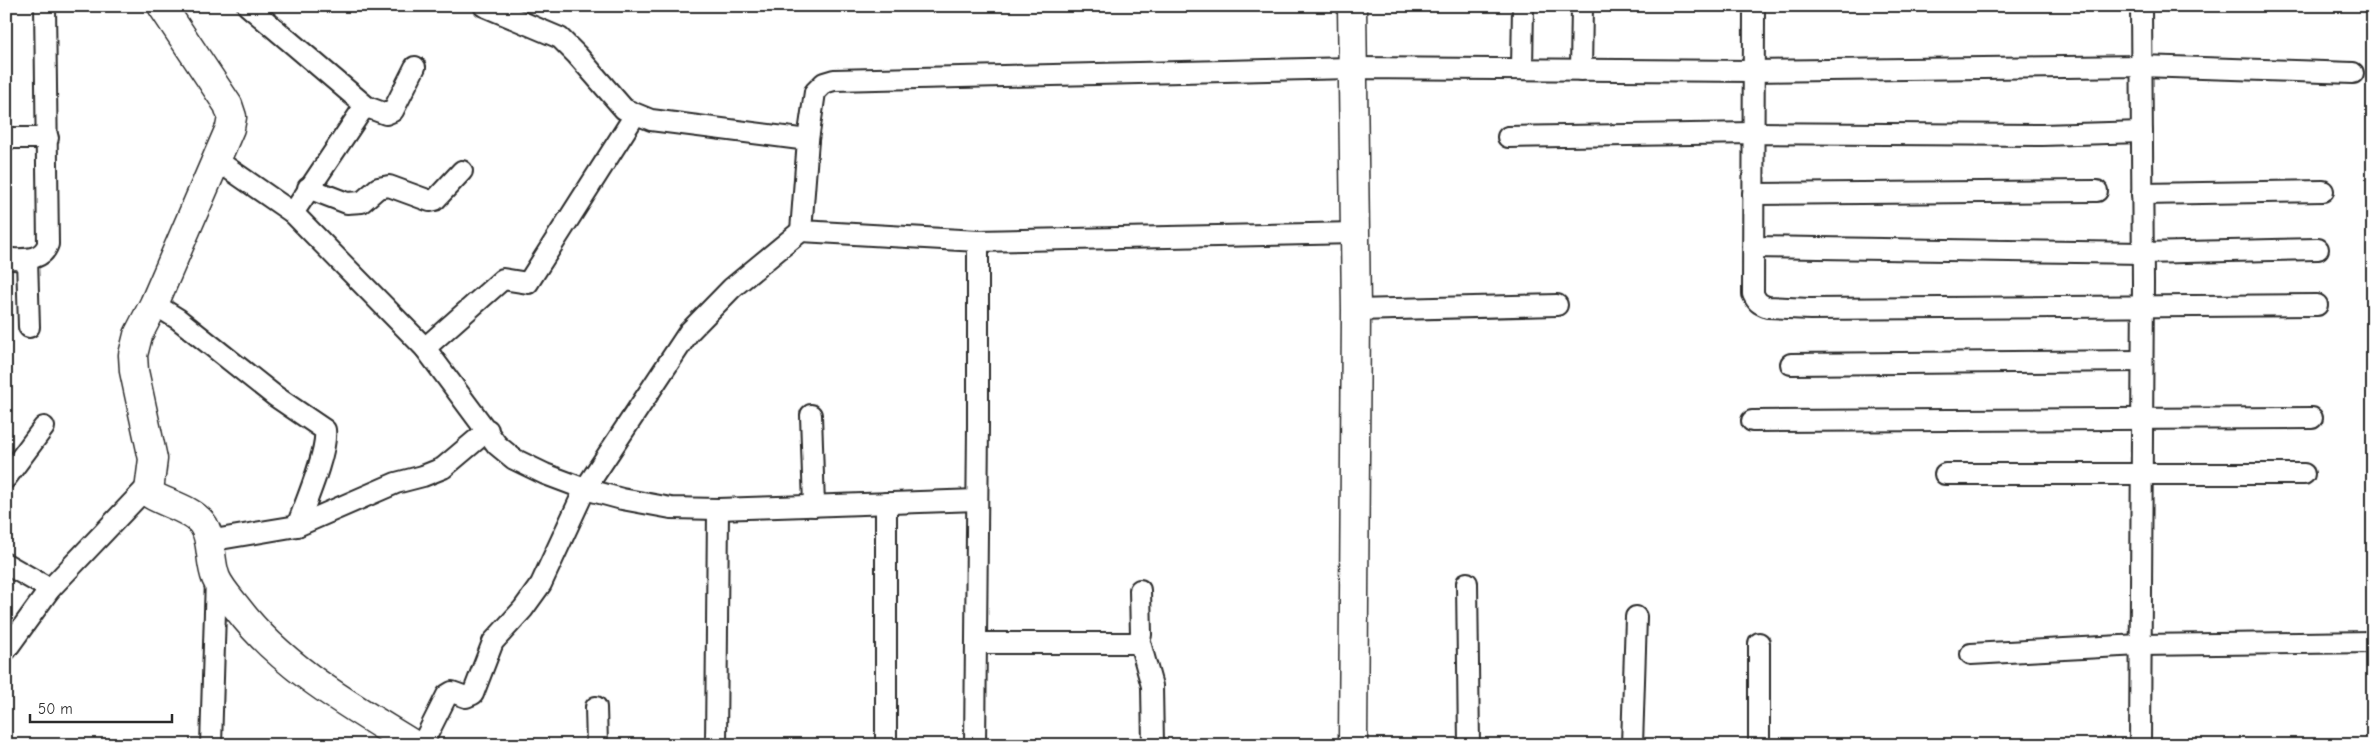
<svg xmlns="http://www.w3.org/2000/svg" width="2379" height="751" viewBox="0 0 2379 751" font-family="'Comic Neue',sans-serif">
<rect width="100%" height="100%" fill="#fff"/>
<filter id="ink" filterUnits="userSpaceOnUse"><feTurbulence type="fractalNoise" baseFrequency=".02" numOctaves="2"/><feDisplacementMap in="SourceGraphic" scale="10" xChannelSelector="R" yChannelSelector="G"/><feConvolveMatrix kernelMatrix="1 2 1 2 8 2 1 2 1" color-interpolation-filters="sRGB"/></filter>
<g filter="url(#ink)">
<g fill="none" stroke-linecap="round" stroke-linejoin="round">
<defs>
<g id="street">
<path d="M248 6 367 107"/>
<path d="M484 6 560 38 577 55 624 109 651 120 808 140 801 231 978 241V426L975 745"/>
<path d="M1754 6 1753 294C1757 302 1759 304 1768 307L1810 309 2317 305"/>
<path d="M1522 69 1523 6"/>
<path d="M1581 70 1582 6"/>
<path d="M1508 137 1753 133 2042 135 2142 132"/>
<path d="M6 138H48"/>
<path d="M808 140 815 92 824 83 834 80 1352 68 1753 71 2141 66 2353 73"/>
<path d="M215 159 293 213 425 348 497 445 514 459 545 474 585 489 622 499 671 508 718 509 977 500"/>
<path d="M308 188 347 203 362 202 378 188 389 186 430 201 435 200 462 171"/>
<path d="M1753 194 2097 191"/>
<path d="M2142 194 2323 191"/>
<path d="M293 213 360 113 367 107 386 114 393 111 415 67"/>
<path d="M978 241 1355 233"/>
<path d="M1754 247 2143 253 2318 249"/>
<path d="M6 259C22 259 42 262 48 244L45 6"/>
<path d="M27 259 29 327"/>
<path d="M154 304 178 319 275 396 325 430C328 451 305 504 297 526"/>
<path d="M1356 310 1557 305"/>
<path d="M425 348 503 279 528 283 635 115"/>
<path d="M1791 364 2142 361"/>
<path d="M811 415 814 506"/>
<path d="M1752 421 2312 418"/>
<path d="M1945 474H2304"/>
<path d="M6 478 44 427"/>
<path d="M208 541 297 526 396 483 423 476 443 468 488 430"/>
<path d="M6 564 50 589"/>
<path d="M1467 583 1469 745"/>
<path d="M1139 639 1152 686 1153 745"/>
<path d="M976 643H1136L1141 635 1140 590"/>
<path d="M1759 643V745"/>
<path d="M6 650 50 589 148 486"/>
<path d="M1971 654 2140 645 2373 642"/>
<path d="M596 707 597 745"/>
<path d="M211 745 216 578"/>
<path d="M422 745 447 695 452 692 466 697 473 694 493 642 523 609 541 584 585 489 689 332 732 288 801 231"/>
<path d="M716 745 718 509"/>
<path d="M886 745V503"/>
<path d="M1632 745 1636 617"/>
<path d="M2140 745 2143 283 2141 6"/>
</g>
<g id="secondary">
<path d="M162 6 228 105 232 117 230 128 154 304 138 335 133 355 134 371 153 459 149 491 152 495C167 504 191 509 202 523 213 537 209 561 216 578 220 588 231 600 238 609 283 668 351 706 414 745"/>
<path d="M1352 6 1356 310 1353 745"/>
</g>
</defs>
<use href="#street" stroke="#2b2b2b" stroke-width="24"/>
<use href="#secondary" stroke="#2b2b2b" stroke-width="31"/>
<use href="#street" stroke="#fff" stroke-width="20"/>
<use href="#secondary" stroke="#fff" stroke-width="28"/>
</g>
</g>
<rect width="2379" height="751" fill="none" stroke="#fff" stroke-width="25"/>
<rect x="12" y="12" width="2354" height="726" fill="none" stroke="#2b2b2b" stroke-width="2" filter="url(#ink)"/>
<path d="M30 714v8h142v-8" fill="none" stroke="#2b2b2b" stroke-width="2.5"/>
<text x="38" y="714" font-size="15" fill="#2b2b2b" stroke="#ffffff" stroke-width="4" paint-order="stroke">50 m</text>
</svg>
